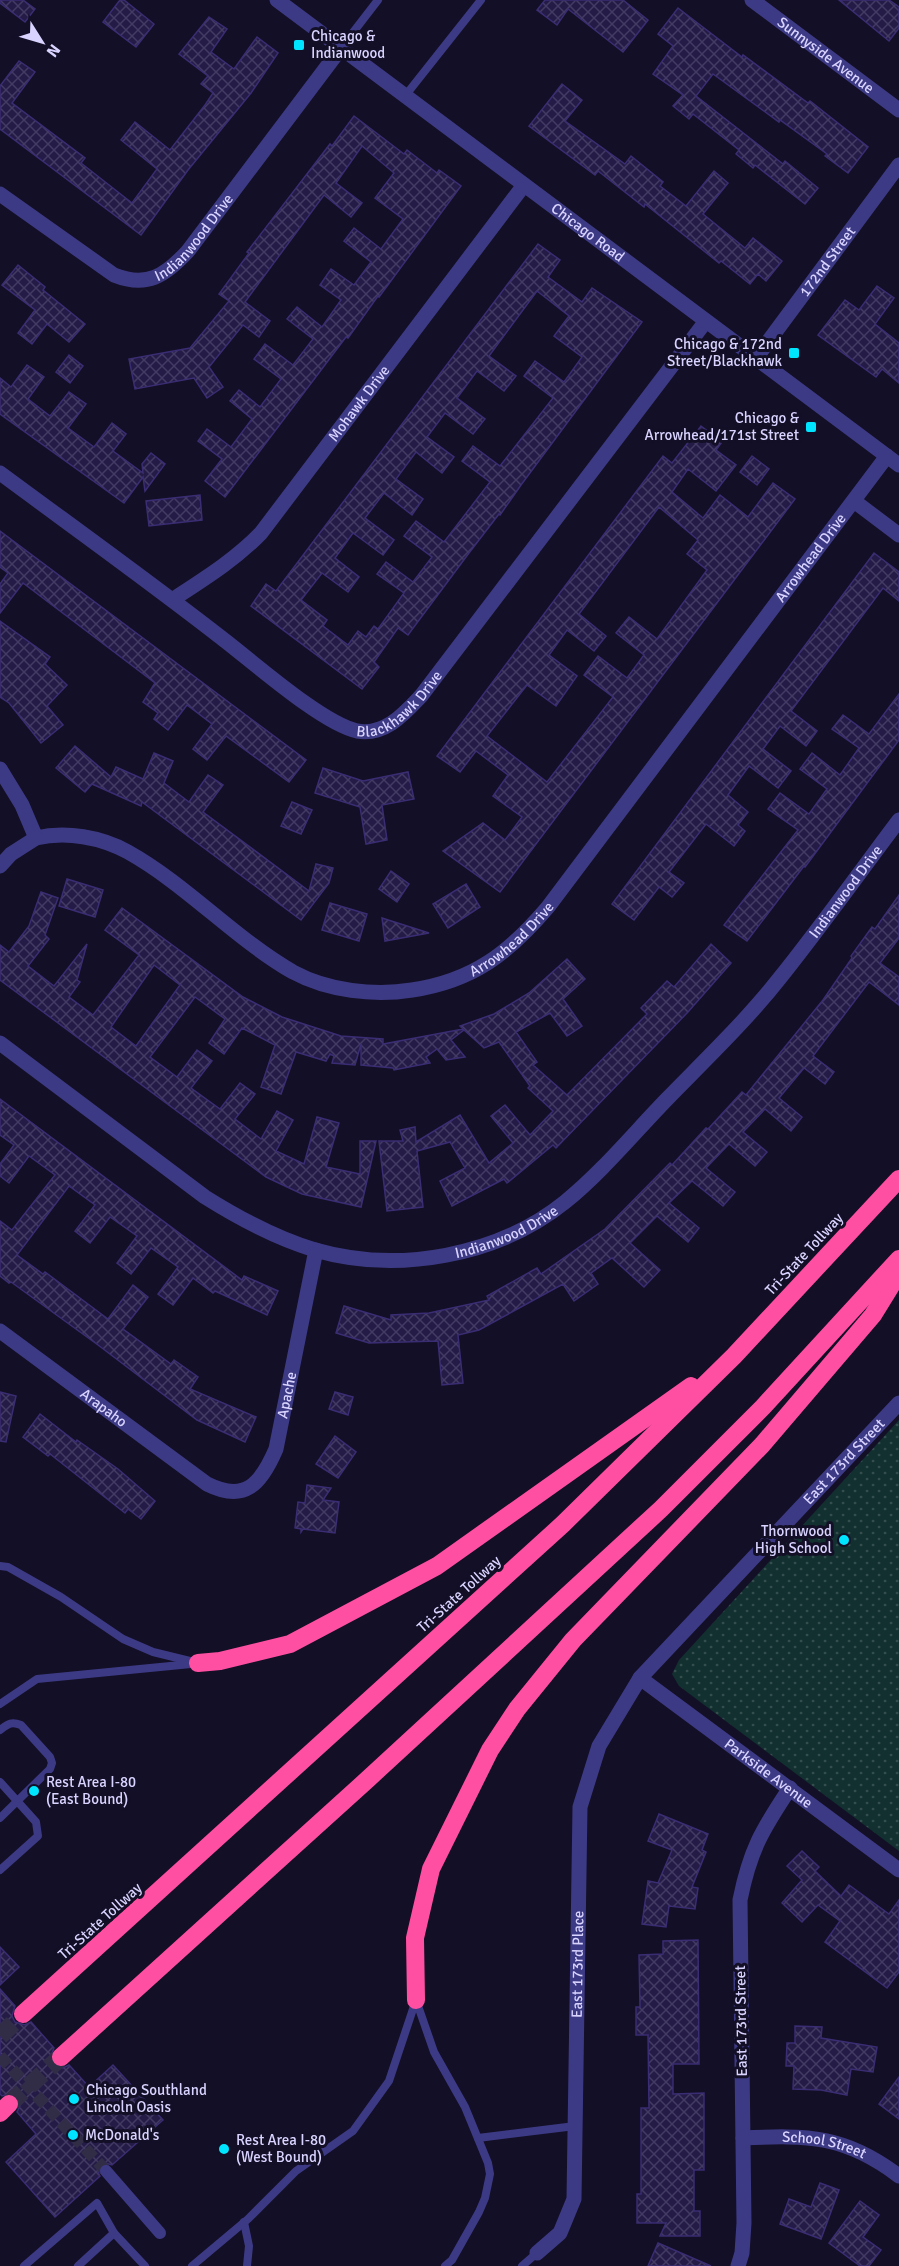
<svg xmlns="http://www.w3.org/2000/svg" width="899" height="2266" viewBox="0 0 899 2266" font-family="Signika,sans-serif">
<defs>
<pattern id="park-dots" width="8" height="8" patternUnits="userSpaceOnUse" patternTransform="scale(1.5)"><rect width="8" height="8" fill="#12302f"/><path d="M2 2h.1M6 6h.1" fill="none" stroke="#344d4e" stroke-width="1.8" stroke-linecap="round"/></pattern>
<pattern id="building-cross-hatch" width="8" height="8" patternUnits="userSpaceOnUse" patternTransform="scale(1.5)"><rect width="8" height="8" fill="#241b47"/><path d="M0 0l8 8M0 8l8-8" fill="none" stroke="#433b63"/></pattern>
</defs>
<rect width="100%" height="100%" fill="#130f26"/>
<path fill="url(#park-dots)" d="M899 1420V1851L679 1686 672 1674 679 1660Z"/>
<g fill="url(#building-cross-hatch)" stroke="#3b2d73" stroke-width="1.5" fill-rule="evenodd">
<path d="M0 0H23L35 9 25 22 0 3Z"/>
<path d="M120 0H124L154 24 136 47 103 22Z"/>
<path d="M545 0H623L648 20 623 52 568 9 557 25 537 10Z"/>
<path d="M839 0H889L899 7V28L889 41Z"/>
<path d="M678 8 742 57 743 55 808 103 810 101 868 147 848 173 825 156 827 154 780 120 779 122 713 74 696 96 783 164 785 161 818 188 805 204 755 165 753 168 736 154 739 150 693 114 689 119 673 106 683 95 653 74 673 46 658 34Z"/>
<path d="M209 17 227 29 211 52 234 69 257 37 278 53 251 93 188 170 141 235 0 129V86L19 61 35 72 12 103 85 158 81 163 132 203 157 169 121 140 135 122 170 150 205 105 213 93 201 84 208 76 179 54Z"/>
<path d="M562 84 582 100 565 121 625 164 631 156 663 182 660 186 686 206 714 171 728 183 703 214 745 248 753 238 782 261 766 281 758 274 750 284 721 261 719 263 645 204 644 207 598 171 595 175 529 126Z"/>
<path d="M354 116 404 154 407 150 437 173 439 170 461 186 379 297 378 296 348 338 346 337 225 497 205 481 222 459 198 441 207 429 231 447 252 419 230 401 239 390 260 407 281 379 254 359 265 344 293 365 313 339 287 319 297 307 322 327 341 300 320 285 331 269 354 285 371 262 344 241 354 228 381 249 403 219 375 198 394 173 362 146 336 183 362 203 351 217 324 195 245 302 270 321 259 337 243 325 209 367 223 387 207 398 194 378 135 389 129 359 190 348 229 301 219 294 249 253 247 252 330 144 332 146Z"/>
<path d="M538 244 560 260 548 277 582 302 592 288 642 322 521 485 500 515 499 514 469 553 408 635 398 628 374 662 379 667 362 689 251 606 266 584 276 591ZM537 291 569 316 554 336 582 357 564 382 535 361 524 376 553 398 500 466 473 446 462 461 490 482 444 542 416 521 404 536 432 557 413 582 386 562 377 574 404 593 378 629 374 626 366 637 358 631 348 645 323 626 327 620 301 600 322 573 348 592 359 577 335 558 353 533 383 555 394 540 365 518 384 493 412 515 423 499 396 479 416 452 442 473 454 457 427 437 445 413 473 434 485 419 457 398 477 371 504 391 516 376 489 356Z"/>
<path d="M18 265 45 287 43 290 85 324 69 342 47 324 32 344 18 333 35 310 2 285Z"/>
<path d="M877 286 894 298 875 324 899 343V383L882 369 876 377 818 335 845 300 859 310Z"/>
<path d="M69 355 83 366 70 383 56 372Z"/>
<path d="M27 365 44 377 28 399 50 416 69 392 86 404 68 428 94 447 112 423 126 434 113 451 143 473 142 464 151 453 165 464 145 491 143 477 124 503 0 414V378L11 387Z"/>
<path d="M701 426 722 442 716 450 736 465 716 491 688 469 672 492 703 518 720 495 748 517 773 483 795 499 500 892 443 851 483 823 505 840 522 817 493 796 508 775 476 751 460 772 437 756 663 456 672 463ZM659 507 698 540 687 554 707 570 657 639 629 617 616 633 644 655 627 678 598 656 584 675 613 697 547 782 487 736 527 685 556 706 577 676 549 655 567 630 594 651 606 636 579 614Z"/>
<path d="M752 456 769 469 757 485 740 472Z"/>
<path d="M200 495 202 520 149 526 146 501Z"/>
<path d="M0 531 306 760 289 782 226 736 207 760 193 749 212 724 187 705 168 730 154 719 158 713 143 702 155 683 23 583 0 613V584L8 573 0 567Z"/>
<path d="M874 553 899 572V601L883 588 791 711 817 731 806 746 780 726 763 749 791 771 778 788 749 766 728 795 748 812 738 825 745 831 734 846 706 824 669 872 684 883 672 897 659 887 634 920 612 904Z"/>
<path d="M0 621 50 657 45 664 67 685 47 706 63 725 41 743 9 703 0 697Z"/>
<path d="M899 694V740L805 867 804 866 747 941 724 925 798 830 768 809 780 793 809 814 827 789 800 769 812 753 840 775 859 748 832 729 843 715 869 734Z"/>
<path d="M75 746 111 777 116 767 143 779 154 753 173 761 164 783 189 802 208 775 223 785 203 812 309 891 316 864 333 868 329 883 301 920 142 802 141 806 92 784 85 792 56 768Z"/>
<path d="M323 768 363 781 408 772 414 799 382 805 387 840 366 844 360 807 315 793Z"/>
<path d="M292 802 312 810 301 834 281 826Z"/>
<path d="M391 871 409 884 397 902 379 889Z"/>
<path d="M67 879 103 890 95 917 59 906Z"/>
<path d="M466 884 480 907 448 928 433 904Z"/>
<path d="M41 892 58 898 45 935 49 939 28 966 54 986 87 944 77 980 80 982 69 997 93 1015 139 955 105 930 122 908 243 997 282 1017 341 1036 383 1039V1044L463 1029 460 1026 494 1014 529 993 567 959 585 979 563 999 582 1026 567 1036 550 1013 516 1032 537 1062 533 1065 567 1095 647 1014 641 1008 667 981 674 987 711 944 731 963 688 1012 556 1148 553 1145 507 1183 504 1179 452 1206 440 1181 465 1168 450 1142 417 1151 423 1207 387 1211 379 1141H403L400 1130 415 1127 416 1142 460 1115 489 1163 513 1143 491 1116 505 1105 530 1135 553 1111 528 1088 530 1086 499 1042 484 1048 464 1030 451 1040 465 1057 446 1060 437 1049 426 1057 430 1063 394 1070 393 1068 361 1065V1044L355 1065 332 1063 334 1056 330 1054 326 1061 296 1052 281 1094 261 1087 275 1045 242 1028 224 1054 209 1043 225 1019 195 997 150 1057 177 1077 197 1050 212 1061 191 1088 220 1109 240 1083 255 1094 235 1119 261 1139 277 1111 293 1120 276 1151 304 1164 317 1117 339 1123 326 1167 360 1174V1141H376L361 1207 302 1194 266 1177 0 980V945L9 952 29 926ZM154 965 180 985 136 1046 111 1027Z"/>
<path d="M899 895V938L880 963 899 977V1005L869 982 813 1056 834 1072 825 1084 804 1068 779 1098 802 1117 791 1131 765 1109 743 1132 767 1152 755 1166 729 1144 706 1168 735 1192 723 1206 692 1181 669 1203 699 1228 688 1242 657 1216 630 1243 660 1270 644 1287 612 1258 591 1273 598 1284 574 1301 563 1284 479 1330 458 1335 463 1383 442 1385 438 1341 369 1343 336 1333 344 1306 391 1320V1315L429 1313 489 1300 487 1296 537 1268 541 1274 605 1229 670 1163 672 1165 706 1128 708 1129 742 1092 746 1095 823 1000 852 958 851 956 872 927 875 929Z"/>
<path d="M330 903 367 914 359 941 322 930Z"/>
<path d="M382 918 429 933 385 941Z"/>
<path d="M0 1099 242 1280 244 1276 278 1291 267 1315 215 1291 213 1293 193 1278 173 1305 158 1294 178 1267 151 1248 131 1274 117 1263 137 1236 110 1217 90 1243 75 1231 95 1205 69 1186 17 1255 43 1274 45 1272 108 1319 133 1285 148 1297 123 1329 171 1364 174 1360 198 1377 190 1389 256 1417 245 1442 197 1420 98 1345 11 1282 9 1283 0 1276V1221L12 1230 55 1175 29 1156 9 1183 0 1176V1164L14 1145 0 1135Z"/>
<path d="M0 1392 16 1396 6 1442 0 1441Z"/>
<path d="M335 1392 353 1397 348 1415 329 1409Z"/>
<path d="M40 1414 76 1442 77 1440 118 1469 155 1501 141 1519 128 1509 125 1513 50 1454 48 1456 23 1437Z"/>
<path d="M335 1436 356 1452 338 1478 316 1464Z"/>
<path d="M307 1485 331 1488 323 1500 339 1502 335 1533 303 1529 301 1532V1529L295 1528 298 1502 305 1503Z"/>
<path d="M659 1814 708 1834 702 1850 706 1852 692 1887 698 1888 695 1909 669 1906 666 1927 642 1924 648 1881 658 1883 672 1850 648 1841Z"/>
<path d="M802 1851 819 1867 815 1871 841 1896 849 1885 889 1914 899 1900V1972L887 1988 825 1942 840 1921 818 1905 802 1922 782 1903 802 1880 787 1866Z"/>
<path d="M698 1940 699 2064H673V2094L704 2093V2170H694V2211H700V2236H660L666 2223H637V2194H641V2108H649L648 2035H636V2007H640L639 1955 663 1954V1941Z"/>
<path d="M0 1947 19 1967 0 1985Z"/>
<path d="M0 1989 15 2006 12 2016 15 2022 25 2025 31 2022 54 2048 50 2059 53 2065 63 2068 69 2065 89 2087 113 2065 163 2120 112 2165 105 2163 100 2165 98 2172 100 2176 55 2217 6 2162 36 2134 17 2112 20 2106 17 2097 11 2093 2 2096 0 2094Z"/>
<path d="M795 2026 822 2027 821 2038 877 2047 873 2072 851 2069 847 2095 821 2090 793 2089 794 2066H786L787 2043H795Z"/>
<path d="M899 2077V2119L879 2104Z"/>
<path d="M820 2183 839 2190 821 2239 780 2224 789 2199 811 2207Z"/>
<path d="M860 2201 879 2215 863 2237 881 2250 869 2266H860L829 2243Z"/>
<path d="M658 2243 711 2266H648Z"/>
</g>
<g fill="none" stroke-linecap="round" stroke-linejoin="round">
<path stroke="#312d47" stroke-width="12" stroke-dasharray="12 6" stroke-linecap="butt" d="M0 2056 106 2171"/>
<g stroke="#312d47" stroke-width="18" stroke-dasharray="18 9" stroke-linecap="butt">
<path d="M0 2036 23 2014"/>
<path d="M9 2104 61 2057"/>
</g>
<g stroke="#3d3a85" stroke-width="8">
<path d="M341 48 378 0"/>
<path d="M405 96 481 0"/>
<path d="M0 1566 8 1567 61 1597 123 1639 153 1652 198 1663"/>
<path d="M0 1704 37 1679 191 1664"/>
<path d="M0 1730C8 1724 11 1721 21 1725L50 1757 52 1763 50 1769 0 1818"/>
<path d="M0 1782 36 1822 38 1836 0 1870"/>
<path d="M416 2000 434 2052 465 2107 488 2163 490 2174 485 2198 479 2212 452 2260 445 2266"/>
<path d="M478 2138 575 2126"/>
<path d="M244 2222 249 2246 247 2266"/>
<path d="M24 2266 97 2203 114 2233 145 2266"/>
<path d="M78 2266 114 2233"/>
<path d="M192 2266 248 2219 296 2171 353 2131 389 2081 416 2000"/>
<path d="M522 2266 537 2253"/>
</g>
<path stroke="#3d3a85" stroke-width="12" d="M106 2171 160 2233"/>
<g stroke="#3d3a85" stroke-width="15">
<path id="s1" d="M752 0 899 110"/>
<path id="s2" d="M0 194 114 275C147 288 165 276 188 251L341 48"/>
<path id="s3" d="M756 358 899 165"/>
<path id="s4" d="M0 473C73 527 147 580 219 636 251 660 321 723 357 731 385 736 404 714 421 696L706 321"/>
<path d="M854 501 899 535"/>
<path id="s5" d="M172 600C204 579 235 560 261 533L524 185"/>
<path id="s6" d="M0 769 22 805 36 838C66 831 101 837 128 852 187 885 234 938 293 972 328 991 374 996 412 990 473 981 509 953 548 907L887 456"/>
<path d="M0 866 11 854 36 838"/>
<path id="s7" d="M0 1043 205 1197C240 1219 275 1238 315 1250 398 1274 498 1256 565 1202 602 1172 634 1133 667 1099 705 1060 745 1022 779 979 820 928 859 873 899 820"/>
<path id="s8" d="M0 1331 207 1484C245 1503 261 1484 276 1449L316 1250"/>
<path id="s9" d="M640 1678 899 1870"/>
<path id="s10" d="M743 2138C808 2135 845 2135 899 2176"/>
<path id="s11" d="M537 2253 560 2233 574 2199 580 1807 599 1746 640 1678 899 1403"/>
<path d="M738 2266 742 2253 744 2223 740 1900C750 1850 762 1830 790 1788"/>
</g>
<path stroke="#3d3a85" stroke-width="15" id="s12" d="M277 0 899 465"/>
<g stroke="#ff4fa3" stroke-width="18">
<path d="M198 1663 220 1661 290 1644 437 1566 691 1386"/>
<path d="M416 2000 415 1938 431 1869 490 1750 517 1709 573 1640 762 1445 873 1315 899 1273"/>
<path d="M23 2014 563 1524 734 1356 899 1179"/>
<path d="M61 2057 368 1779 661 1509 763 1407 899 1259"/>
<path d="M0 2113 9 2104"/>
</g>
</g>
<g fill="#00e5ff" stroke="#130f26" stroke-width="2">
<rect x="293" y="39" width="12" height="12" rx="3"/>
<rect x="788" y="347" width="12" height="12" rx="3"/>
<rect x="805" y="421" width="12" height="12" rx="3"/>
<circle cx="844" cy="1540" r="6"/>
<circle cx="34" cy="1791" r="6"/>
<circle cx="74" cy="2099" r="6"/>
<circle cx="73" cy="2135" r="6"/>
<circle cx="224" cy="2149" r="6"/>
</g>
<g text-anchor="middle" stroke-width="6" stroke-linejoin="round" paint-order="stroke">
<g font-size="15" fill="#d9d4ff" stroke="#130f26" text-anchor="start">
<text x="311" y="41">Chicago &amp;<tspan x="311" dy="17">Indianwood</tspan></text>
<text x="782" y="349" text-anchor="end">Chicago &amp; 172nd<tspan x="782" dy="17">Street/Blackhawk</tspan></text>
<text x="799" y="423" text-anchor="end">Chicago &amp;<tspan x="799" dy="17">Arrowhead/171st Street</tspan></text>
<text x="832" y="1536" text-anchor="end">Thornwood<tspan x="832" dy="17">High School</tspan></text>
<text x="46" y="1787">Rest Area I-80<tspan x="46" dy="17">(East Bound)</tspan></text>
<text x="86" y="2095">Chicago Southland<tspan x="86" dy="17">Lincoln Oasis</tspan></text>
<text x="85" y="2140">McDonald's</text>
<text x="236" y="2145">Rest Area I-80<tspan x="236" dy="17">(West Bound)</tspan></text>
</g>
<g font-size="15" fill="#d9d4ff" stroke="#130f26">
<text dy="5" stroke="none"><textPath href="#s1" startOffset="92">Sunnyside Avenue</textPath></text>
<text dy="5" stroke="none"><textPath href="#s12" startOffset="388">Chicago Road</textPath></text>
<text dy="5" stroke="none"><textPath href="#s2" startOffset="238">Indianwood Drive</textPath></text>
<text dy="5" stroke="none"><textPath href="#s3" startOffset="120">172nd Street</textPath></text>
<text dy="5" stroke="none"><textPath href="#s5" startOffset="274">Mohawk Drive</textPath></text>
<text dy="5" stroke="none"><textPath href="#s6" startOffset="1100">Arrowhead Drive</textPath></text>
<text dy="5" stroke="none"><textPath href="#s4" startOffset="494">Blackhawk Drive</textPath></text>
<text dy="5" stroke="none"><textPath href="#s7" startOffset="1062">Indianwood Drive</textPath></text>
<text dy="5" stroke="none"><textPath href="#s6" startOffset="614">Arrowhead Drive</textPath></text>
<text dy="5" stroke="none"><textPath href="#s7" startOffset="576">Indianwood Drive</textPath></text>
<text transform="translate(804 1254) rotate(-47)" y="5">Tri-State Tollway</text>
<text dy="5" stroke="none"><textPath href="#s8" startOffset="404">Apache</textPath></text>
<text dy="5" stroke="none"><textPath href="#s8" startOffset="129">Arapaho</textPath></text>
<text dy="5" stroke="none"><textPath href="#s11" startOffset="900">East 173rd Street</textPath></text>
<text transform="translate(459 1594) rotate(-42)" y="5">Tri-State Tollway</text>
<text dy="5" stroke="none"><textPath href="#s9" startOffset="160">Parkside Avenue</textPath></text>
<text transform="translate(100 1921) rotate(-42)" y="5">Tri-State Tollway</text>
<text dy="5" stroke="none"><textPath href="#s11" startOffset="302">East 173rd Place</textPath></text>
<text transform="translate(741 2021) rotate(-91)" y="5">East 173rd Street</text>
<text dy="5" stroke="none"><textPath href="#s10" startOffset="82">School Street</textPath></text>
</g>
</g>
<g transform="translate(42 42) rotate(127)" stroke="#130f26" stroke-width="4.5" paint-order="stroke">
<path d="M0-4.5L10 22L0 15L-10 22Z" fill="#d9d4ff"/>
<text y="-9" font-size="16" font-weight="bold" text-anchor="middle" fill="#d9d4ff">N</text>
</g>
</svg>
